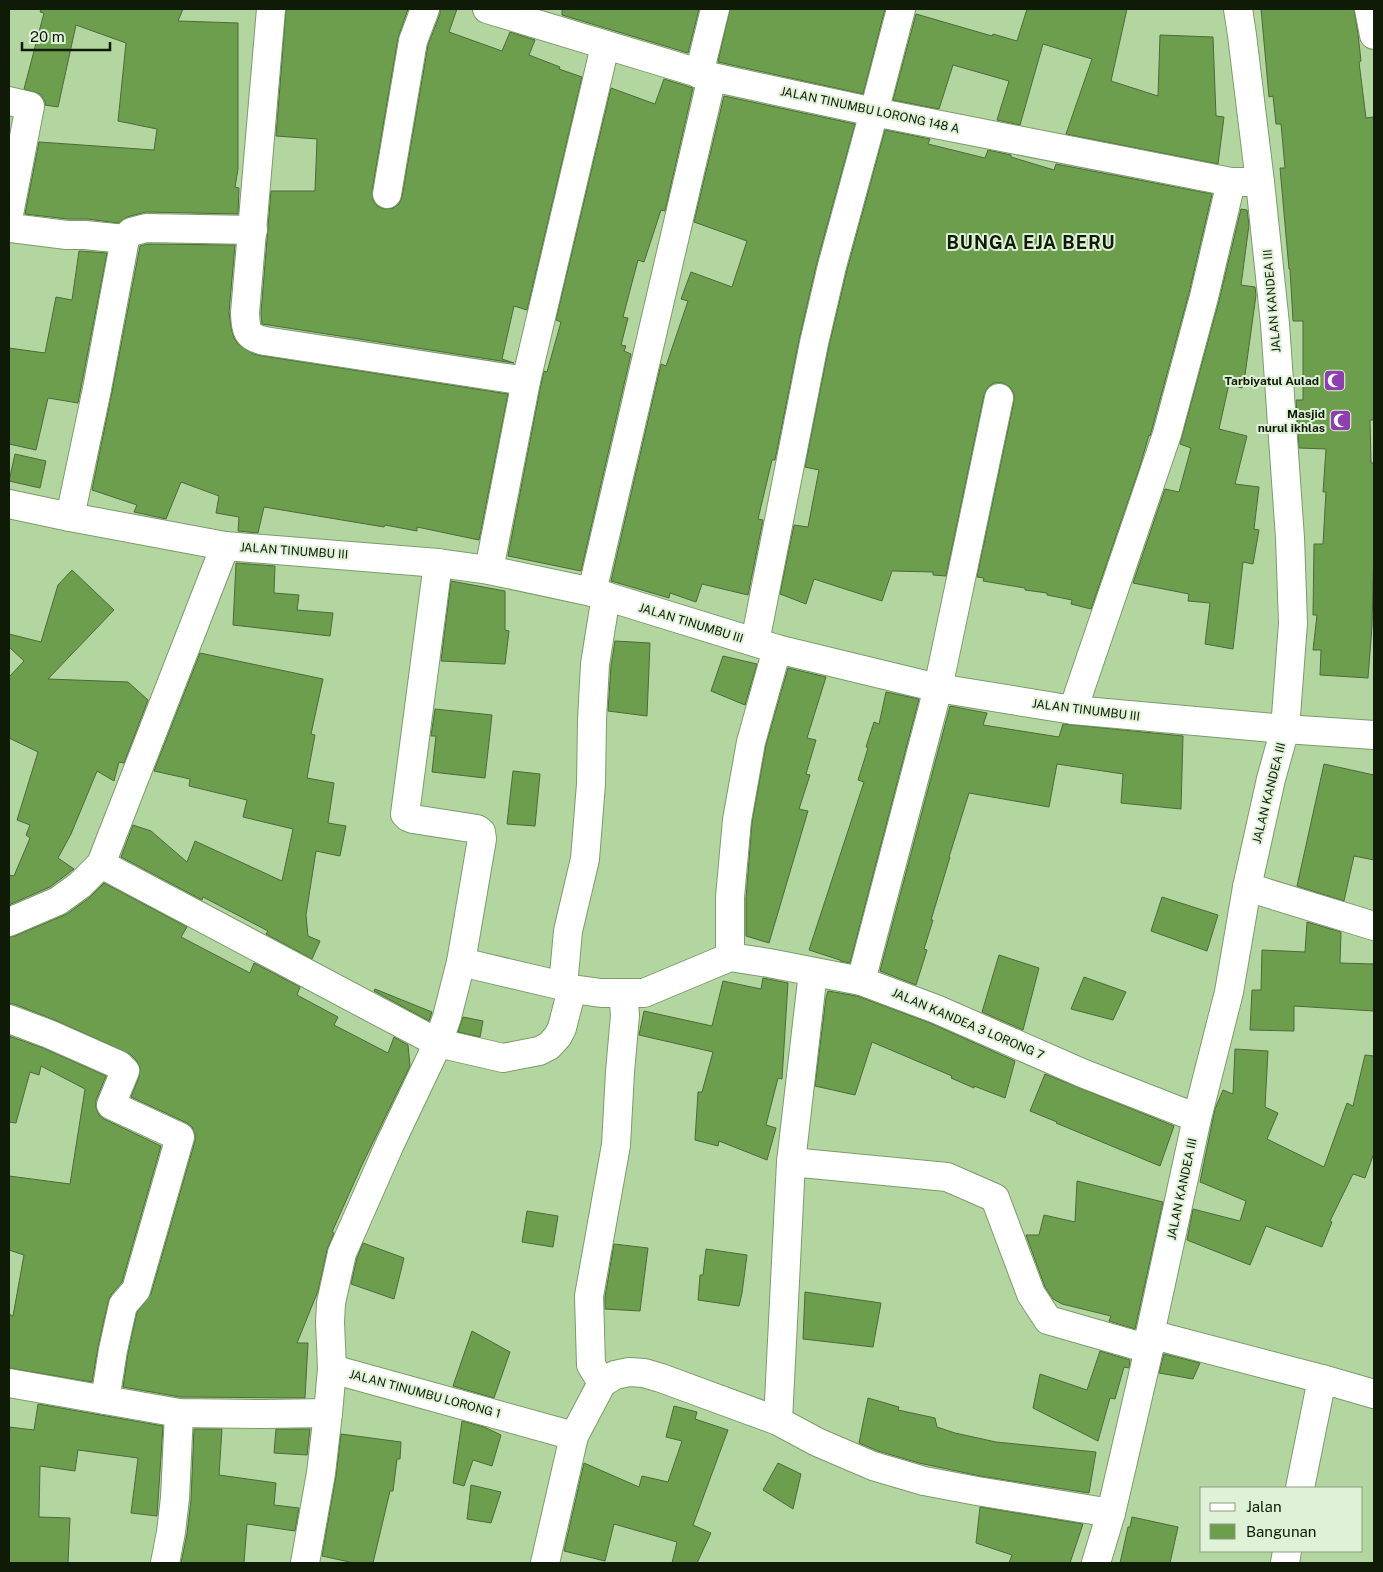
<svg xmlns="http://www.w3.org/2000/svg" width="1383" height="1572" viewBox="0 0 1383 1572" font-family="'Public Sans',sans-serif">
<rect width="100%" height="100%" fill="#b3d6a1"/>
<g fill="#6c9e4d" stroke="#4c6a3a">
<path d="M41 9H183L178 21 238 23V169L235 187 239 188 238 214 146 212 127 217 118 223 87 219H68L25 214 39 142 154 150 157 129 118 121 126 43 76 25 58 107 45 105V101L40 94 24 89 44 13 40 12Z"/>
<path d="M286 9H408L398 38 372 191 373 200 377 206 384 209 393 208 399 204 402 197 428 45 440 14V9H457L449 32 502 51 510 32 535 40 529 55 560 67 559 69 582 77 527 310 514 306 502 359 514 363 262 324 261 313 271 191H315L317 139 276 136Z"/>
<path d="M562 9H699L688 53 562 15Z"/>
<path d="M730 9H885L863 94 718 62Z"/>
<path d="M1027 9H1127L1111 81 1158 96 1160 35 1213 37 1216 116 1224 117 1218 164 1066 134 1092 59 1043 44 1020 125 997 120 1009 81 953 65 939 109 893 100 916 14 992 36 993 34 1017 41Z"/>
<path d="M1261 9H1354L1358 34 1361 61 1359 62 1366 118 1374 117V420H1370L1371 463H1374V544L1372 626 1368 678 1320 675 1321 650H1313L1317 615H1313L1314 544H1323L1326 492H1323L1326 449 1299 448 1296 400H1303V321H1293L1290 269H1289L1280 168H1285L1281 124H1276L1273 96 1269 97Z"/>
<path d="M664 79 693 88 665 211 661 210 644 262 638 260 623 317 628 318 621 345 626 346 624 351 631 354 581 571 508 556 541 384 544 371 547 372 561 322 556 320 611 88 655 104Z"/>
<path d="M724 96 855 124 817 262 799 340 775 460H772L758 519 763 520 748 595 702 584 696 602 670 593 669 598 611 581 661 364 666 366 688 301 681 299 691 272 732 287 747 241 694 222Z"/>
<path d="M885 130 930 139 928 144 985 158 988 150 1011 155V157L1054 170 1056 164 1212 194 1189 293 1152 429 1150 436 1149 435 1140 466 1091 609 1071 604 1072 600 1047 595V593L1025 590V588L983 581 984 578 977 577 1014 401V394L1010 387 1002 383H994L988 387 984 395 946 576 933 575V572L892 571 882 601 814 579 806 604 780 594 794 525 808 527 819 470 805 467 829 346 847 270Z"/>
<path d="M1241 209 1247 210 1249 225 1241 285 1255 287 1256 295 1245 375 1242 388 1229 384 1219 429 1247 436 1235 484 1259 487 1254 529 1259 530 1253 564 1243 562 1233 649 1205 644 1210 603 1188 601 1189 594 1133 583 1165 489 1179 492 1191 448 1180 444 1219 301Z"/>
<path d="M148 244 235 245 229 312 231 327 234 338 238 344 253 354 263 356 508 394 479 540 417 527V531L385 525 384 527 264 507 258 533 238 531 239 517 216 513 219 496 181 482 166 519 134 512 137 505 92 490 112 392 140 246Z"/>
<path d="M79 251 107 253 78 403 48 398 36 450 9 444V348L45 353 56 297 72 300Z"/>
<path d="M15 454 46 461 40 488 9 481Z"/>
<path d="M236 563 275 566 274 593 299 595 297 610 333 613 330 636 233 625Z"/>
<path d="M72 570 114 610 48 679 128 682 148 700 124 763 119 762 114 781 97 771 71 834 58 858 74 869 50 887 9 905V875L14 876 30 838 26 835 30 825 17 820 38 752 9 738V677L24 661 9 647V634L41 642 58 585Z"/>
<path d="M451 581 505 591V630L509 631 505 664 441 661Z"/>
<path d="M615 641 650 643 647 716 608 711 611 666Z"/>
<path d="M200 653 323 679 311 734 315 735 307 778 334 783 328 823 346 826 340 856 316 851 306 915 308 936 320 941 312 959 266 934 268 931 203 897 202 900 121 857 133 825 151 831 187 862 195 841 282 881 293 829 243 817 247 800 189 786 190 779 154 771Z"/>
<path d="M723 656 757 664 745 705 711 691Z"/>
<path d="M788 668 826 677 807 738 816 740 806 774 810 775 799 809 808 811 769 943 746 936V898L752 822 766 745Z"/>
<path d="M886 692 919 699 850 963 840 961V960L809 950 864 782 858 780 868 748 866 747 874 722 879 724Z"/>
<path d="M950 706 987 713 983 725 1059 737 1063 724 1183 736 1181 809 1121 803 1123 774 1057 764 1049 807 969 793 949 857H950L931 920H933L924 949 927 950 916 985 880 971Z"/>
<path d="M435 709 492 715 485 778 432 772 436 736H431Z"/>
<path d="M1324 764 1374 775V860L1354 856 1344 901 1297 886Z"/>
<path d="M513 771 540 774 535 826 507 824Z"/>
<path d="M104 883 187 927 181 937 250 973 254 963 300 987 297 995 338 1017 334 1025 388 1053 394 1037 408 1045 410 1066 361 1167 332 1232 334 1233 327 1250 318 1291 297 1343H308L305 1398 180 1397 123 1387 128 1353 137 1312 151 1294 195 1141V1134L192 1127 187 1123 131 1097 139 1077 140 1068 136 1060 130 1054 55 1020 14 1004H9V937L15 936 67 914 89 898Z"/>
<path d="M1162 897 1218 915 1207 951 1151 931Z"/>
<path d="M1307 922 1341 932 1340 963 1374 964V1011L1294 1006V1031L1250 1030 1252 990H1261L1262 950 1305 952Z"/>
<path d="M999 955 1039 968 1023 1030 982 1012Z"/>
<path d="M1084 977 1126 992 1113 1020 1071 1009Z"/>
<path d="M763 978 788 983 782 1079 778 1078 766 1125 776 1128 767 1160 719 1141 718 1146 695 1140 698 1092H702L713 1052 639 1035 644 1011 712 1026 723 981 761 989Z"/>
<path d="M375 989 432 1012 429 1021 374 991Z"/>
<path d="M828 991 857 996 930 1023 1015 1061 1005 1098 974 1086V1088L951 1078 952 1076 872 1042 855 1095 815 1086 826 998Z"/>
<path d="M463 1017 483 1021 480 1037 458 1032Z"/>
<path d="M9 1036 43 1048 106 1076 96 1100V1107L99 1115 104 1119 161 1146 122 1282 111 1295 108 1302 98 1347 92 1382 9 1368V1314L13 1316 24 1255 9 1250V1176L70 1184 85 1089 41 1066 39 1075 30 1072 16 1123 9 1122Z"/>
<path d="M1235 1049 1268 1051 1265 1107 1278 1113 1267 1139 1324 1167 1347 1103 1353 1106 1365 1055 1374 1056V1153L1365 1178 1353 1174 1330 1221 1332 1222 1322 1247 1266 1226 1250 1265 1187 1240 1193 1209 1240 1221 1246 1201 1200 1182 1215 1109 1223 1090 1233 1094Z"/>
<path d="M1045 1074 1174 1126 1160 1166 1056 1123 1057 1122 1030 1111Z"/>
<path d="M1077 1181 1163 1202 1135 1329 1109 1321 1111 1316 1062 1304 1053 1299 1045 1287 1026 1235H1039L1044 1215 1075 1222Z"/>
<path d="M527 1211 558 1216 553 1247 522 1242Z"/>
<path d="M363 1243 404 1258 394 1299 351 1284 357 1258Z"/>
<path d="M614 1244 648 1248 640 1311 605 1309V1297Z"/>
<path d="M706 1249 747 1255 742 1293 739 1306 698 1300 700 1275H703Z"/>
<path d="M805 1292 881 1303 873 1347 803 1339Z"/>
<path d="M472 1331 510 1352 494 1398 453 1386Z"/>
<path d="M1100 1351 1130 1360 1129 1368 1124 1367 1115 1399 1110 1398 1098 1441 1033 1408 1040 1374 1087 1390Z"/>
<path d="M1164 1354 1200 1363 1193 1379 1159 1373Z"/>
<path d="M868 1398 899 1407 898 1410 935 1418 937 1427 955 1433 996 1442 1096 1452 1089 1493 980 1476 919 1463 878 1451 859 1443Z"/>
<path d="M38 1404 163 1426 157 1516 131 1513 138 1458 78 1450 75 1471 40 1466 39 1517 70 1518 68 1563H9V1427L34 1430Z"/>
<path d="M674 1406 697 1412 695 1419 728 1430 693 1525 711 1533 697 1563H672L677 1542 614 1524 605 1561 564 1551 584 1463 639 1487 642 1476 668 1482 682 1441 666 1437Z"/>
<path d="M462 1421 484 1427 501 1435 492 1466 473 1460 464 1486 453 1483Z"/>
<path d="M194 1429H222L219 1475 276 1483 274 1505 299 1508 295 1531 247 1524 244 1563H181L187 1534 191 1500Z"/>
<path d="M276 1429H310L307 1455 274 1453Z"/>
<path d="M341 1434 401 1442 400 1459H397L393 1491H390L373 1563H354L322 1556 336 1476Z"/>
<path d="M778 1463 801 1474 793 1509 763 1490Z"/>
<path d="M471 1485 501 1492 491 1523 467 1519Z"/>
<path d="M980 1507 1083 1524 1070 1563H1009L1012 1555 976 1543Z"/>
<path d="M1132 1517 1178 1527 1170 1563H1120L1128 1527H1130Z"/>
</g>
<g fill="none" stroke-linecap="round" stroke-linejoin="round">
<defs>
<g id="minor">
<path d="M271 9 245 313C246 330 246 337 265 341L526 381"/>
<path d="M487 9 712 77 874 112 1231 182H1260"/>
<path d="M1369 9 1374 35"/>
<path d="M699 74 715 9"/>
<path d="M9 101 30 106 9 214"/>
<path d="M387 194 413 41 425 9"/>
<path d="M9 218 11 228 67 235H85L125 239"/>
<path d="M9 504 70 517 225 546 438 563 489 570 592 592 777 649 938 688 1073 710 1285 729 1374 735"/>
<path d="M70 517 97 389 125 239 131 232 146 228 253 230"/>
<path d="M489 570 526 381 605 46"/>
<path d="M592 592 712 77"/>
<path d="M755 642 814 343 832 266 874 112 901 9"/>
<path d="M1073 710 1167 434 1204 297 1231 182"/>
<path d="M101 864 438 1043 503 1058 539 1051 549 1046 558 1036 562 1028 572 989"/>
<path d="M1247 887 1374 926"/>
<path d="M9 922 58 901 80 885 101 864 225 546"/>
<path d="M730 957 769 963 861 981 936 1009 1082 1073 1197 1118"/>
<path d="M730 957V897L737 820 751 742 777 649"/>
<path d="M461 962 563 986 572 989 601 993H644L730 957"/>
<path d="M861 981 938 688 999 398"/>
<path d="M563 986 568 931 585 859 591 784 592 720 595 664 606 596"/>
<path d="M9 1019 49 1034 119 1065 125 1071 111 1105 180 1137 136 1290 123 1305 113 1350 105 1400"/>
<path d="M791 1162 947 1177 995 1198 1031 1294 1048 1320 1149 1349"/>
<path d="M1150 1334 1322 1379 1374 1394"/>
<path d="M332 1369 330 1322 331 1303 342 1253 390 1144 438 1043 447 1017 461 962 482 839 481 832 477 829 413 819 408 817 405 814 438 563"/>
<path d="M9 1383 179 1413 264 1414 328 1413 332 1369 574 1436 602 1383 615 1375 629 1372 644 1373 661 1378 778 1421 817 1442 873 1466 924 1481 977 1491 1111 1513"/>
<path d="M602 1383 591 1365 589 1296 616 1145 620 1072 625 1015 623 993"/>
<path d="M778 1421 791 1162 813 972"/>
<path d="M1300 1488 1322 1379"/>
<path d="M165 1563 171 1532 175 1498 179 1413"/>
<path d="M305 1563 321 1473 328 1413"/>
<path d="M545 1563 574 1436"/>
<path d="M1096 1563 1111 1513 1149 1349 1150 1334 1197 1118 1229 992 1247 887 1271 779 1285 729 1293 623 1290 538 1275 324 1260 182 1242 35 1238 9"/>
<path d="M1285 1563 1287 1551"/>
</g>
</defs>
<use href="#minor" stroke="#7b9c69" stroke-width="30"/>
<use href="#minor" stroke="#fff" stroke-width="28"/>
</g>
<defs>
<symbol id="mosque-square" viewBox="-11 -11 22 22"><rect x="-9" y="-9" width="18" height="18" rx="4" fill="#8e3eae" stroke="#dff1d6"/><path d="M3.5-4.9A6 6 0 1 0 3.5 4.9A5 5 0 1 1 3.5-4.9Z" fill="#fff"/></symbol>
</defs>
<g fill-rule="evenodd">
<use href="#mosque-square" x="1322" y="368" width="25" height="25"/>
<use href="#mosque-square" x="1328" y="408" width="25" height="25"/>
</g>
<g text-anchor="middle" stroke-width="4" stroke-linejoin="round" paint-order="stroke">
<g font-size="12" fill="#0f1b07" stroke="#dff1d6">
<text transform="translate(870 110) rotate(12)" y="4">JALAN TINUMBU LORONG 148 A</text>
<text transform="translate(1272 301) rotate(-95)" y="4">JALAN KANDEA III</text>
<text transform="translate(294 551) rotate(4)" y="4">JALAN TINUMBU III</text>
<text transform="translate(691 623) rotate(17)" y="4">JALAN TINUMBU III</text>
<text transform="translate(1086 710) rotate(7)" y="4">JALAN TINUMBU III</text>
<text transform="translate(1269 793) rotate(-76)" y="4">JALAN KANDEA III</text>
<text transform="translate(968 1024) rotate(23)" y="4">JALAN KANDEA 3 LORONG 7</text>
<text transform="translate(1182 1189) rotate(-78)" y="4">JALAN KANDEA III</text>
<text transform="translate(425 1394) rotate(15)" y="4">JALAN TINUMBU LORONG 1</text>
</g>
<g font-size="12" font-weight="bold" fill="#0f1b07" stroke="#dff1d6" text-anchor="end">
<text x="1319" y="385">Tarbiyatul Aulad</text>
<text x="1325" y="418">Masjid<tspan x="1325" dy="14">nurul ikhlas</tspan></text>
</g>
<g font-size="18" font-weight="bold" letter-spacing="1" fill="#0f1b07" stroke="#dff1d6">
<text x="1031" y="249">BUNGA EJA BERU</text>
</g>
</g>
<rect width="1383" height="1572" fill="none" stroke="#0f1b07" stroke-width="20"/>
<rect x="1200" y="1487" width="162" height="65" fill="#dff1d6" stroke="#8c9b83"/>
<rect x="1210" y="1503" width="25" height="8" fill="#ffffff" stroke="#8c9b83"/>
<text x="1246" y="1512" font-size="15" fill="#0f1b07">Jalan</text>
<rect x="1210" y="1524" width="25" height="15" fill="#6c9e4d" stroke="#8c9b83"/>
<text x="1246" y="1537" font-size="15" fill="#0f1b07">Bangunan</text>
<path d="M22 42v8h88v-8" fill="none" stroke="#0f1b07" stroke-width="2.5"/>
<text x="30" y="42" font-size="15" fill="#0f1b07" stroke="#dff1d6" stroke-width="4" paint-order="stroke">20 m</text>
</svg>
